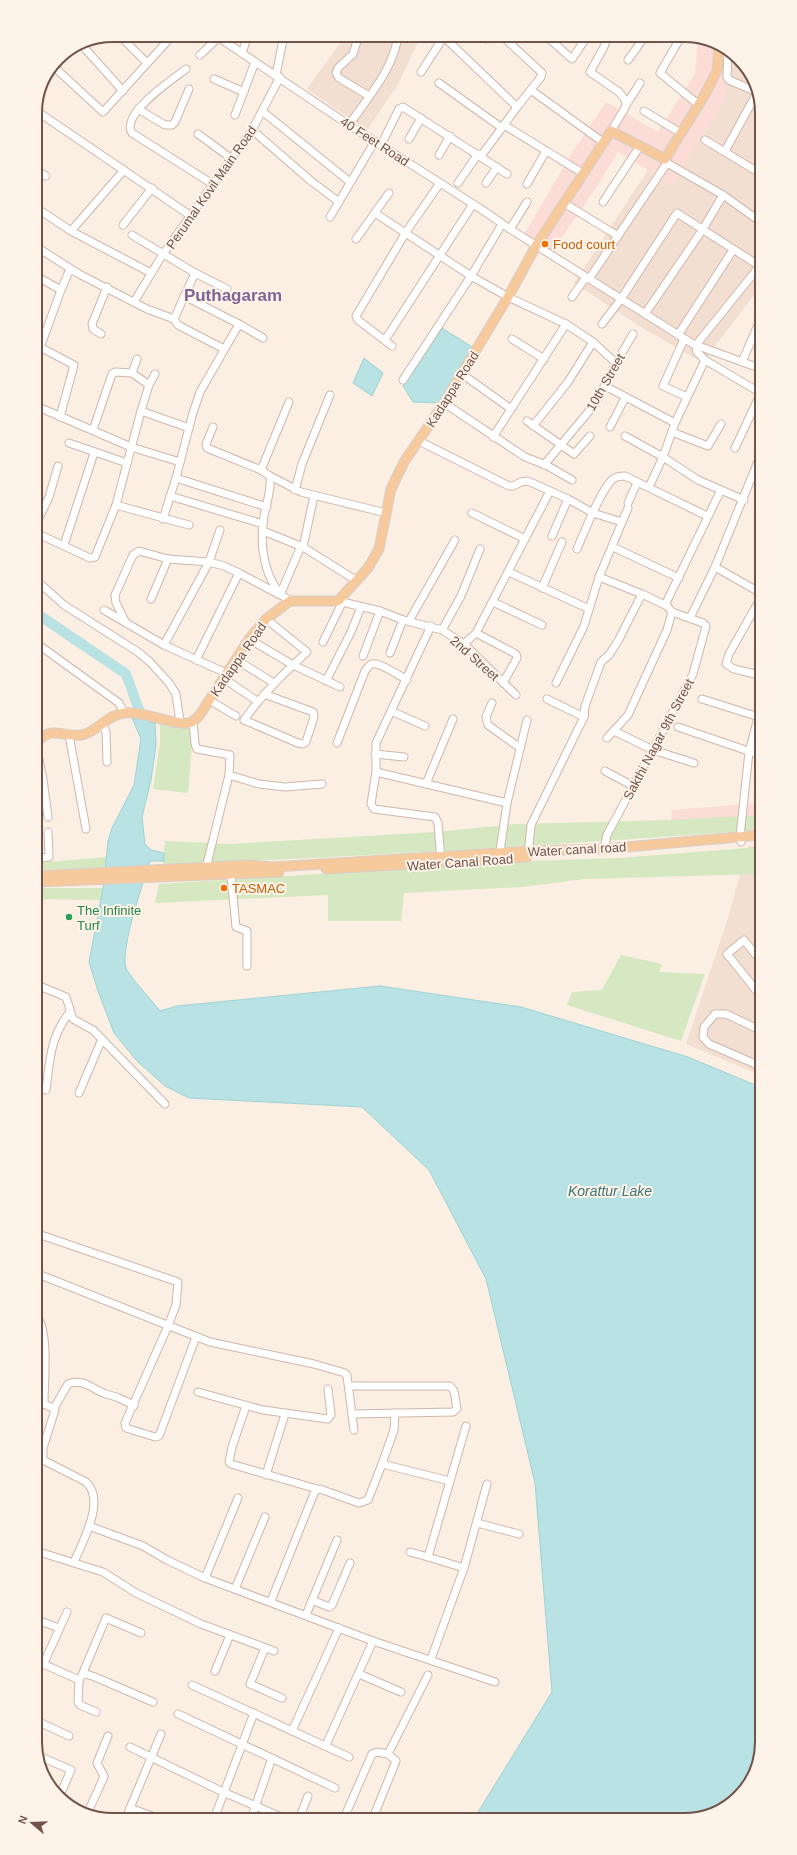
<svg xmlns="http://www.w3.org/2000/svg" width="797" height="1855" viewBox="0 0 797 1855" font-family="Helvetica,sans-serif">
<rect width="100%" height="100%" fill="#fbeee2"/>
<g fill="#f2dfd1">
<path d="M343 35H421L397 86 367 130 307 89 340 43Z"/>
<path d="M731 51 758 88V223L746 215 758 224V290L714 347 707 359 695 358 644 329 574 283 648 170 671 185 724 101Z"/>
<path d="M760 845V1075L686 1044 727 921 748 846Z"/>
</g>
<g fill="#fbdcd6">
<path d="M698 39 731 51 724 101 671 186 648 170 618 152 597 186 548 258 521 240 570 156 606 102 658 132 695 74Z"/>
<path d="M760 803V826L670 835 672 810Z"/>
</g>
<g fill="#d6e8c1">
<path d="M160 724 191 728 192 745 188 793 153 789 160 743Z"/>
<path d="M760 815V830C561 845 362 856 163 865L165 841 230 844 436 832 515 824 669 820Z"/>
<path d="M760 847V874L584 879 522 887 404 893 401 921H328V895L155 903 159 884 528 861 619 858Z"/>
<path d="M107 857 106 868 37 870V863Z"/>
<path d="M37 888H103L101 900 37 899Z"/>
<path d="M621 955 662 964 659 972 705 974 681 1041 567 1005 572 992 602 990Z"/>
</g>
<g fill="#b8e2e3" stroke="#9ed3d5">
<path d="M442 328 472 347 439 403 413 402 403 386Z"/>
<path d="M364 358 383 373 372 396 353 383Z"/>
<path d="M132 718 155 723 156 745 151 780 142 817 145 844 151 850 164 853V861H150C143 884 120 948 126 968 129 976 154 1003 160 1011L177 1006 380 986 521 1007 688 1057 760 1087 762 1742 746 1789 709 1816 475 1817 552 1692 535 1483 486 1279 429 1170 362 1107 189 1098 165 1086 136 1060 114 1033 98 991 89 962 103 888 108 841 112 828 134 785 141 739Z"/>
</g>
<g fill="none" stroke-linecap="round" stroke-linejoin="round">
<path stroke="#b8e2e3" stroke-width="10" d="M36 613 126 674 147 732"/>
<defs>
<g id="minor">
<path d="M119 35 147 63"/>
<path d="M215 35 349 125 481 209 510 229 693 344 759 368"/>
<path d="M359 35 353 54 338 68 336 73 339 78 369 96"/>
<path d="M501 35 542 73 541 77 517 107"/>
<path d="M545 35 572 59 588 35"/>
<path d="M608 35 604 47 590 72 619 92 626 101 625 108 611 131"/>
<path d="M682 35 660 73 699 105"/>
<path d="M444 37 517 107 504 125"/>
<path d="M486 39 489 35"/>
<path d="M80 43 123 91"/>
<path d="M728 50 727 77 729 80 757 92"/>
<path d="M242 53 248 35"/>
<path d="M200 55 218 38"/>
<path d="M628 60 646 35"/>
<path d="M53 66 103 112 173 35"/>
<path d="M186 69C173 79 120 114 132 133L214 185"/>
<path d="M421 72 445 35"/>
<path d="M276 75 284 35"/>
<path d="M214 79 244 92"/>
<path d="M439 83 502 128"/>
<path d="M531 90 604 143"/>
<path d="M626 105 640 83"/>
<path d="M138 109 165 125H172L175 122 189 89"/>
<path d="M262 111 350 182"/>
<path d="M644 111 681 133"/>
<path d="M41 114 191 216"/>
<path d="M235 115 255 62"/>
<path d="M349 125C368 97 394 69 398 35"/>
<path d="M252 130 311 181 339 202"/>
<path d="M198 134 232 159"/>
<path d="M409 139 421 118"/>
<path d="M705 140 758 172"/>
<path d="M381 145 399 109 403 107 507 174"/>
<path d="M725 151 758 91"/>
<path d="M439 155 450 136"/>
<path d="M481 156 504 125 584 174"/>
<path d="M667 163 723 195 758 220"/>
<path d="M35 169 46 176"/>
<path d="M458 183 478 154"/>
<path d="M486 183 497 167"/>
<path d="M527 184 546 151"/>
<path d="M603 202 640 146"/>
<path d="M564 203 618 236"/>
<path d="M35 207 71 231 151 273"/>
<path d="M375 213 471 276 508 297 566 324 593 342 616 363"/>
<path d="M330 217 375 141"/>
<path d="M123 225 152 188"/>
<path d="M510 229 527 202"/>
<path d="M71 231 124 170"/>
<path d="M132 235 195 273 227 289"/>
<path d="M356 239 389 193"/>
<path d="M35 246 79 274 147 309 174 319"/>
<path d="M195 273 174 319 178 325 224 349"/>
<path d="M36 276 61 290 40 348"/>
<path d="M589 279 667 163 665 159"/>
<path d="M61 290 70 269"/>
<path d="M184 296 239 324"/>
<path d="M572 297 586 277"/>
<path d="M134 302 163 254 252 130 280 77"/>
<path d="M645 314 703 229 723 195"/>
<path d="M602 324 621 299 677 213 758 265"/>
<path d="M101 334 93 329 92 324 107 287"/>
<path d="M678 335 733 250"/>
<path d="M512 339 544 359"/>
<path d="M684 339 663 386 687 397"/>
<path d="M385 340 473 204"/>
<path d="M36 345 74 365 60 417"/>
<path d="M696 345 758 268"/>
<path d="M696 345 697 352 705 360 759 392"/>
<path d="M392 346 358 320 356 316 406 232 440 183"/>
<path d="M742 362 758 325"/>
<path d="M132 373 149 385"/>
<path d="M155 374 149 385 141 411 189 428"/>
<path d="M462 374 511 409"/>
<path d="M403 380 471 276 502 224"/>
<path d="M605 386 675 423"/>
<path d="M289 402 261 470 270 476C272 493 264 508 263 524 260 550 266 587 290 601"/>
<path d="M444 403 525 457 546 465 572 480"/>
<path d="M36 406 131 447 180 462"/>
<path d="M141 411 116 505 189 525"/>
<path d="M527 421 574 454 590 436"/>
<path d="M533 426 568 382 593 342"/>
<path d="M213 427 206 444 207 448 261 470"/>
<path d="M610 427 625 398"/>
<path d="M93 430 112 374 115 372 132 373 137 359"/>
<path d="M672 432 708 446 721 424"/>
<path d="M625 436 663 457 698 480 744 500"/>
<path d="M493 437 566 324"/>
<path d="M419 441 509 486H513L521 482 528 481 568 499 593 513 622 522"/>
<path d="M69 443 127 463"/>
<path d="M735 448 759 397"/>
<path d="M544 465 595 404 616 363 633 334"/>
<path d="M270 476 301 492 386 513"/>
<path d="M176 478 267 507"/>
<path d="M649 487 663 457 675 423 705 360"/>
<path d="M295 490 302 464 330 395"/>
<path d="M170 496 263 524"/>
<path d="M628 503 637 483"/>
<path d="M472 513 525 539"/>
<path d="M163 519 176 478 192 416 200 392 239 324 263 338"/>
<path d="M36 524 49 497 58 466"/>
<path d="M220 530 209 562 164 645 226 673"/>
<path d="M263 531 303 547 357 581"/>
<path d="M36 533 90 558 95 557 116 505"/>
<path d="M552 536 568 499"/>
<path d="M64 545 94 453"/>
<path d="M303 547 314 496"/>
<path d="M613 547 679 578"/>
<path d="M577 549C584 533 601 489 613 479 617 476 622 476 625 476L707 516"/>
<path d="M759 553V555"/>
<path d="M715 567 759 592"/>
<path d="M509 572 589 609"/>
<path d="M599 577 642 594 667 606 672 612 703 623 706 626 693 674 607 835 604 849"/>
<path d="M36 580 64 605 138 652 150 662 169 683 176 694 180 722"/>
<path d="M542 588 562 542"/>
<path d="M151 599 168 559"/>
<path d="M338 601 380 611 403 620 442 630 464 644 516 695"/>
<path d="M759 601 729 654 726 664 734 669 759 675"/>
<path d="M493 602 542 625"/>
<path d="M665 605 721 490"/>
<path d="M104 610 164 645"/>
<path d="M690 618 715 567 759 459"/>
<path d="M266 619 307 652 293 665 340 687"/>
<path d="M409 621 455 540"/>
<path d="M126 623 116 603 115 595 133 555 139 551 168 559 209 562 224 566 239 573 280 595 301 546"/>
<path d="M431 626 376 743V772L371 804 374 809 435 817 438 823 441 861"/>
<path d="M442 630 461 596 480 549"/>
<path d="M476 633 516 654 517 658 503 683"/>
<path d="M249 639 293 665C275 682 258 700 244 720L298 743 303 744 306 742 314 717 313 712 264 694"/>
<path d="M323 642 343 601"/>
<path d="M36 643 119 703 124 713"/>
<path d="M464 644 476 633 550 491"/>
<path d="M390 653 403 620"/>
<path d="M363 656 380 611"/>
<path d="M235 659 274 683"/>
<path d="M196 660 239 573"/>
<path d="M223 678 257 701"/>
<path d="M326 681 351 632 361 607"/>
<path d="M556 683 584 626 599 577 628 508"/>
<path d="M547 699 584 717"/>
<path d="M702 699 759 717"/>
<path d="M209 700 236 716"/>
<path d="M492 703 486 717 488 725 520 748"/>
<path d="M391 711 425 726"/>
<path d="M193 721 195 744 197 749 230 755V757L229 775 206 868"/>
<path d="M102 723 106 732 107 762"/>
<path d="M678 727 760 755"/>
<path d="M614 731 653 750 694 763"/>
<path d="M69 735 86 829"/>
<path d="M607 738 628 715 667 630 672 612"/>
<path d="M337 743 365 671C367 668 369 665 372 664 379 662 400 676 407 680"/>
<path d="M37 750 43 779 48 817"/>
<path d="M375 754 404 757"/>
<path d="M605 771 633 786"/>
<path d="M376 772 507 803"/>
<path d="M229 775 259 784 285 787 322 784"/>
<path d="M426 784 453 719"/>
<path d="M741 842 740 836 749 752 759 714"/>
<path d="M528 855 531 825 584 717 585 706 601 662 609 655 618 641 642 594"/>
<path d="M37 858 49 857 48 832"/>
<path d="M499 858 507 803 527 720"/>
<path d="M231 875 236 927 247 931V966"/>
<path d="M760 960 744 940 727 954 760 995"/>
<path d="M37 985 66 997 73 1019 93 1030 165 1104"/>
<path d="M760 1030 726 1014H715L704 1027 703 1037 709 1044 760 1066"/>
<path d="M46 1090C50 1059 50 1037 70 1012"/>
<path d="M79 1093 102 1039"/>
<path d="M38 1234 178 1282 176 1305 168 1326 125 1423 126 1428 155 1437 159 1436 196 1337"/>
<path d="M38 1274 210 1342 314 1364 345 1373 347 1376 354 1430"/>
<path d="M38 1318C49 1335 44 1382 44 1403"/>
<path d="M349 1386H450L454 1391 457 1409 453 1412 352 1414"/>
<path d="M198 1392 263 1410 328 1419 331 1415 328 1389"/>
<path d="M38 1402 51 1407 55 1410 43 1448V1460L86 1482C106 1500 83 1541 74 1562"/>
<path d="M246 1406 232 1447 229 1462 231 1464 317 1489"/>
<path d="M54 1408 68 1384C83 1378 92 1389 106 1394 117 1397 123 1399 134 1406"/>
<path d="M395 1413 394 1430 382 1464 450 1481"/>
<path d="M266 1475 285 1414"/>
<path d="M477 1523 519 1534"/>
<path d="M89 1526 143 1546 167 1560 205 1578 373 1641 495 1682"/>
<path d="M39 1552 103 1572 136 1593 201 1624 274 1651"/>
<path d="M410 1552 428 1557"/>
<path d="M464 1568 428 1557 466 1426"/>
<path d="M205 1578 238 1498"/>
<path d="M235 1589 265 1517"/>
<path d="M312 1600 329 1607 332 1605 350 1563"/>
<path d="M271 1601 315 1491 320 1489 359 1503 368 1500 382 1464"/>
<path d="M306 1615 337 1540"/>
<path d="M40 1621 59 1628"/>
<path d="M265 1648 250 1684 282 1698"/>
<path d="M431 1659 464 1568 487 1484"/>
<path d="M39 1662 79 1680 82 1675 86 1674 95 1677 153 1702"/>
<path d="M43 1665 67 1612"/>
<path d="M215 1671 230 1635"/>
<path d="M359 1674 401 1692"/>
<path d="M82 1675 106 1618 141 1633"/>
<path d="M79 1680 78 1702 80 1705 96 1712"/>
<path d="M192 1685 349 1757"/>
<path d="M178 1714 335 1788"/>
<path d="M39 1722 69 1736"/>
<path d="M292 1731 339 1628"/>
<path d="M326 1745 373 1641"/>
<path d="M130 1747 223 1792 286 1819"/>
<path d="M388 1754 428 1675"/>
<path d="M39 1756 71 1770 60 1795"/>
<path d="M130 1808 160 1819"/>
<path d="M88 1812 103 1779 104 1776 97 1763 108 1736"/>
<path d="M344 1818 372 1754 377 1752 388 1754 396 1761 373 1818"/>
<path d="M214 1819 254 1713"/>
<path d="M251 1819 272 1758"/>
<path d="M299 1819 308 1796"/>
<path d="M125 1820 161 1734"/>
</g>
<g id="major">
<path d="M37 743C51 724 64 738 82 735 98 731 108 714 125 713 144 711 171 725 189 723 193 722 197 718 199 716L249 639 266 619 290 601H338L368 568 379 549 391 489 404 462 444 403 508 297 536 246 611 131 665 159 704 96 717 71 719 47"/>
<path d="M326 869 527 857"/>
<path d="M37 876 248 865 273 867 529 851 604 849 760 835"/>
<path d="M37 882 279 872"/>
</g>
</defs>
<use href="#minor" stroke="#ceb7ac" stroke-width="9"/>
<use href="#major" stroke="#d7cfcc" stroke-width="11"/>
<use href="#minor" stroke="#fff" stroke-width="7"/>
<use href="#major" stroke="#f7ca9d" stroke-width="9"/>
</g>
<g fill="#e8710a" stroke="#fef3e8" stroke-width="1.5">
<circle cx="545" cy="244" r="4"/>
<circle cx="224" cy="888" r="4"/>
</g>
<circle fill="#2e9e5b" stroke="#fef3e8" stroke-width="1.5" cx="69" cy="917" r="4"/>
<g text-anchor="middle" stroke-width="4" stroke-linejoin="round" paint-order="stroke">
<g font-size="13" fill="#71534a" stroke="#fef3e8">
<text transform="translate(375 141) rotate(33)" y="5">40 Feet Road</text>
<text transform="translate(211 187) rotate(-55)" y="5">Perumal Kovil Main Road</text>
<text transform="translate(605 382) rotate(-60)" y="5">10th Street</text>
<text transform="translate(452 389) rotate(-58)" y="5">Kadappa Road</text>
<text transform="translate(475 658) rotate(42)" y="5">2nd Street</text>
<text transform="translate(238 659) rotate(-55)" y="5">Kadappa Road</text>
<text transform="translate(658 739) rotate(-62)" y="5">Sakthi Nagar 9th Street</text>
<text transform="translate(577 849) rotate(-3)" y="5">Water canal road</text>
<text transform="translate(460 862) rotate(-4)" y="5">Water Canal Road</text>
</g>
<g font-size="13" fill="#c56008" stroke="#fef3e8" text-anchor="start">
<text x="553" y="249">Food court</text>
<text x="232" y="893">TASMAC</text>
</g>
<g font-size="13" fill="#27864d" stroke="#fef3e8" text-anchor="start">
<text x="77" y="915">The Infinite<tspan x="77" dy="15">Turf</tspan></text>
</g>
<g font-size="14" font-style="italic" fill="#3f7476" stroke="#fef3e8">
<text x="610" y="1196">Korattur Lake</text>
</g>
<g font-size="17" font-weight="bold" fill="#7f6595" stroke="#fef3e8">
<text x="233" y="301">Puthagaram</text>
</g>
</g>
<path d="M0 0H797V1855H0ZM113 42H684A71 71 0 0 1 755 113V1742A71 71 0 0 1 684 1813H113A71 71 0 0 1 42 1742V113A71 71 0 0 1 113 42Z" fill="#fef3e8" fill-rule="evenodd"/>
<path fill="none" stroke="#71534a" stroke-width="2" d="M113 42H684A71 71 0 0 1 755 113V1742A71 71 0 0 1 684 1813H113A71 71 0 0 1 42 1742V113A71 71 0 0 1 113 42Z"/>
<g transform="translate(32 1823) rotate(289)" stroke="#fef3e8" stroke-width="3" paint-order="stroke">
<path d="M0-3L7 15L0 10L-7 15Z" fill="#71534a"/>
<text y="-6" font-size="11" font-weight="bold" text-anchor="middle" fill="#71534a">N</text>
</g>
</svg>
